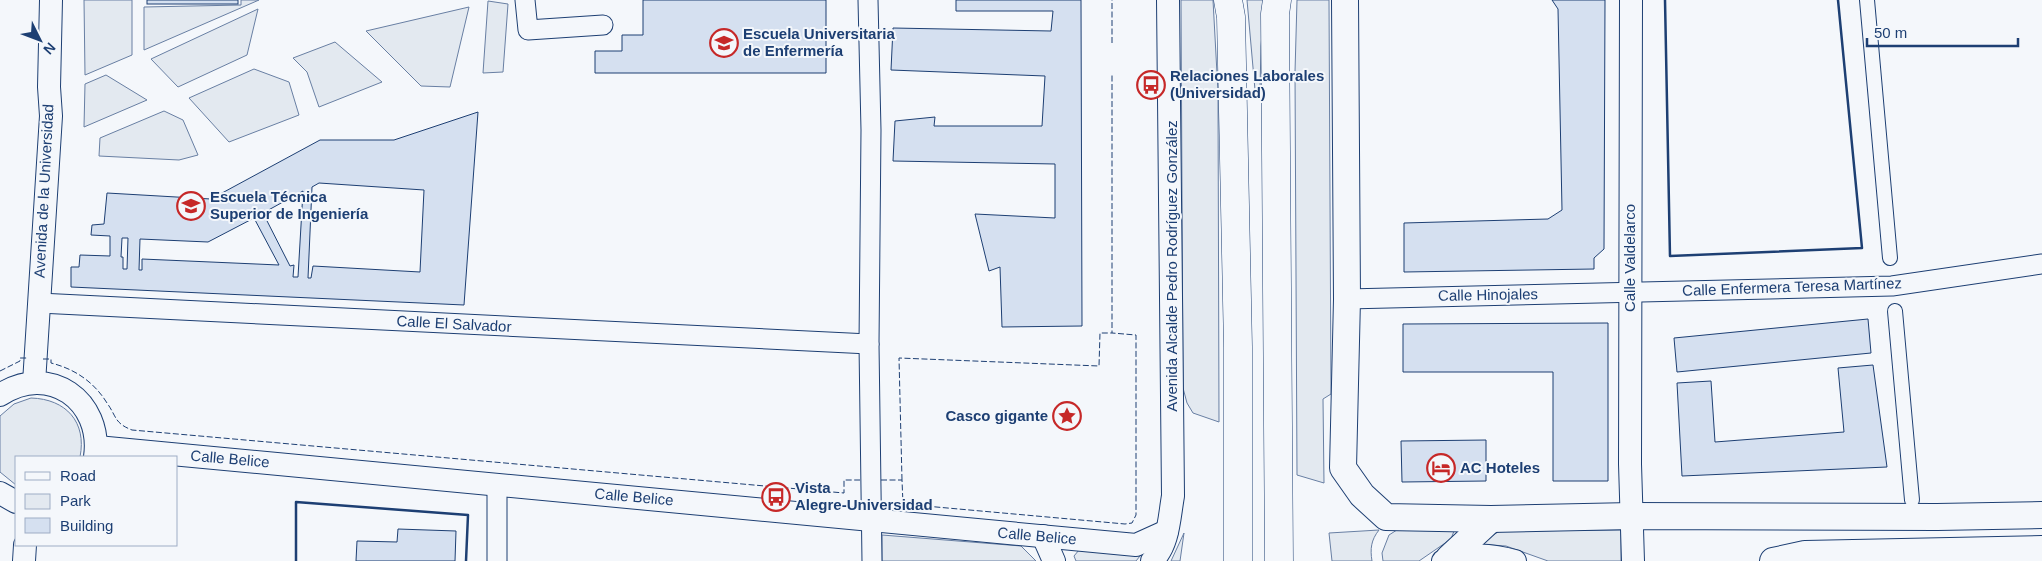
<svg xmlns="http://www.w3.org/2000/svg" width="2042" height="561" viewBox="0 0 2042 561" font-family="Helvetica,sans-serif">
<rect width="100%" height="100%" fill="#f4f7fb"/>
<g fill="#e3e9f0" stroke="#687fa3">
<path d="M84 0H132V55L85 75Z"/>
<path d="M241 0H259L144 50V7L241 5Z"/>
<path d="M1181 0H1213L1218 92 1219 422 1193 413 1187 403 1183 388Z"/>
<path d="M1247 0H1265L1261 46 1260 90H1255Z"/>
<path d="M1297 0H1329L1331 394 1323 399 1324 483 1297 475 1295 72Z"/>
<path d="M488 1 508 4 503 72 483 73Z"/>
<path d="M469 7 450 87 421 86 366 31Z"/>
<path d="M258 9 247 55 178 87 151 59Z"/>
<path d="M335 42 382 82 319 107 307 72 293 58Z"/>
<path d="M254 69 289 82 299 115 229 142 189 98Z"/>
<path d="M106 75 147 100 84 127 85 84Z"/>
<path d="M164 111 183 120 198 155 179 160 99 156 100 138Z"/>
<path d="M31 398C66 399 87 422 80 457H16V485L0 472V416L14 404Z"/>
<path d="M1400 528 1454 531 1451 539 1419 561H1383L1382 553 1389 535Z"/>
<path d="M1379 530C1371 540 1370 549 1372 561H1332L1329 533Z"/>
<path d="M1621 530V561H1548L1506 546 1477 544 1500 531Z"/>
<path d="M1184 533 1180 561H1171Z"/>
<path d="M882 535 1021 546 1036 561H882Z"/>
<path d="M1079 550 1137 554 1140 556 1136 561H1076L1074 556Z"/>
</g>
<g fill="#d5e0f0" stroke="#1d3f73" fill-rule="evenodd">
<rect x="147" y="0" width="91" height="4"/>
<path d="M643 0H826V73H595V51H622V35H643Z"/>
<path d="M956 0H1081L1082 326 1002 327 1000 267 989 271 975 214 1055 218V164L893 161 895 121 935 117 934 126H1042L1045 76 891 70 893 28 1051 31 1053 11H956Z"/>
<path d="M1552 0H1605L1604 249 1594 258V269L1404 272V223L1548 219 1562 210 1558 9Z"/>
<path d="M478 112 464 305 71 287V267H79L80 255 110 256V236L91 235 92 225 104 224 107 193 211 199 320 140H394ZM319 183 424 190 420 272 313 266 311 278H308L312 187ZM303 191 298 277H293L294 265 290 266 263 213ZM254 218 279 265 142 259V270H139L140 239 208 242ZM122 238H128L127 269H123V257H121Z"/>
<path d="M1868 319 1871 353 1677 372 1674 338Z"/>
<path d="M1608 323V481H1553V372H1403V324Z"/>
<path d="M1873 365 1887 467 1682 476 1677 383 1711 381 1715 442 1844 432 1838 368Z"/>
<path d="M1486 440V481L1402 482 1401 441Z"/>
<path d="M398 529 456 531 455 561H356L357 541 397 542Z"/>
</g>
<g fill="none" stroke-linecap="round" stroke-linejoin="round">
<defs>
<g id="pedestrian">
<path d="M1867 0 1890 258"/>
<path d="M1895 311 1912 500"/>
</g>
<g id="minor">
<path d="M525 0 528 30 603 25"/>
<path d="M868 0 871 130 869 344 872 561"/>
<path d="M1347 299 1892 286 2042 264"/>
<path d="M39 303 869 344"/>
<path d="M497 484V561"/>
</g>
<g id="tertiary">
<path d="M1631 0 1630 464 1633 561"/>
<path d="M34 383 51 116 49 87 51 0"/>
<path d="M0 395C49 362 103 401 95 457"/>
<path d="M97 447 1136 545 1167 531"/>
<path d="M0 493 16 502"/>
<path d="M1043 536 1054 561"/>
<path d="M24 561 25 545"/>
<path d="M1152 561C1169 545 1169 518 1173 496L1168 0"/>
<path d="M1443 561C1464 552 1494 555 1515 561"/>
</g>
<g id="secondary">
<path d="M1345 0 1347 299 1343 468 1362 495 1386 517 1491 519 1632 516 1937 517 2042 515"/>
<path d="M1449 558 1491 519"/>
<path d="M1773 561 1805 554 2042 549"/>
</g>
<g id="motorway">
<path d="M1228 0 1231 17 1238 347V561"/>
<path d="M1277 0 1275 14 1279 561"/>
</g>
</defs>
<use href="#pedestrian" stroke="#1d3f73" stroke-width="16"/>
<use href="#minor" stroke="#1d3f73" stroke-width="21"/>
<use href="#tertiary" stroke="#1d3f73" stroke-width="24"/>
<use href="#secondary" stroke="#1d3f73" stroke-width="28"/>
<use href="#motorway" stroke="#1d3f73" stroke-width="29"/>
<use href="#pedestrian" stroke="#f4f7fb" stroke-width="14"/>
<use href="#minor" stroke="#f4f7fb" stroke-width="19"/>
<use href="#tertiary" stroke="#f4f7fb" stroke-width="22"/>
<use href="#secondary" stroke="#f4f7fb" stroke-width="26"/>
<use href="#motorway" stroke="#f4f7fb" stroke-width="28"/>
<g stroke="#1d3f73" stroke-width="1" stroke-dasharray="6 2.5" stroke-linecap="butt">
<path d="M1112 43V0"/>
<path d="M43 359H51V363C75 369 94 382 107 403 117 417 114 423 132 430L844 493V480H860"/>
<path d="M0 371 20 361V358H28"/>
<path d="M881 480H902L903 504 1125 524 1132 523 1136 515V335L1112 333V74"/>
<path d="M902 480 899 358 1099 366 1100 333H1112"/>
</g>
<g stroke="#1d3f73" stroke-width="2.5">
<path d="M1665 0 1670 256 1862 248 1838 0"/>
<path d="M296 561V502L468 515 466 561"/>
</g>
</g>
<defs>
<symbol id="university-ring" viewBox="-11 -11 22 22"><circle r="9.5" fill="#f4f7fb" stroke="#c62828" stroke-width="1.5"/><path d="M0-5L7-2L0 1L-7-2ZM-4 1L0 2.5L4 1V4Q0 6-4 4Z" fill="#c62828"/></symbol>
<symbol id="bus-ring" viewBox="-11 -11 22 22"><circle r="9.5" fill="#f4f7fb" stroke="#c62828" stroke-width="1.5"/><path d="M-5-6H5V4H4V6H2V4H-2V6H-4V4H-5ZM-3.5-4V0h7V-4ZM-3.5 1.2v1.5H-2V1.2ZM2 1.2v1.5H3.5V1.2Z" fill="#c62828"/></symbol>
<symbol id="sight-ring" viewBox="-11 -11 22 22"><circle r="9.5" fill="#f4f7fb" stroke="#c62828" stroke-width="1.5"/><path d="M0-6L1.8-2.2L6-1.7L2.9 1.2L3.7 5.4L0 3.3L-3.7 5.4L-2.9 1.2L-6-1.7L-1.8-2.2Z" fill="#c62828"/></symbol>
<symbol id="hotel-ring" viewBox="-11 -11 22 22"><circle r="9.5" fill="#f4f7fb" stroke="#c62828" stroke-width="1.5"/><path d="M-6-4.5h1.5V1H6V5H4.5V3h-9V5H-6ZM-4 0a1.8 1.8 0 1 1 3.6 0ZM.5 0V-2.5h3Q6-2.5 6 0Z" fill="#c62828"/></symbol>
</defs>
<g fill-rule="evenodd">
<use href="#university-ring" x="708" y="27" width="32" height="32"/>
<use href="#bus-ring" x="1135" y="69" width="32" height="32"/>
<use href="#university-ring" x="175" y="190" width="32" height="32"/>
<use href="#sight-ring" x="1051" y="400" width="32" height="32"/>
<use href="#hotel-ring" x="1425" y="452" width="32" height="32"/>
<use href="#bus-ring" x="760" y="481" width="32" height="32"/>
</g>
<g text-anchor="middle" stroke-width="4" stroke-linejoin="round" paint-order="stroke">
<g font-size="15" font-weight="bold" fill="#1d3f73" stroke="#f4f7fb" text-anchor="start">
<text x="743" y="39">Escuela Universitaria<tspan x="743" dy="17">de Enfermería</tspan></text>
<text x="1170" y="81">Relaciones Laborales<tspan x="1170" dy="17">(Universidad)</tspan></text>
<text x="210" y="202">Escuela Técnica<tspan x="210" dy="17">Superior de Ingeniería</tspan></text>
<text x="1048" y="421" text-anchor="end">Casco gigante</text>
<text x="1460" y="473">AC Hoteles</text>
<text x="795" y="493">Vista<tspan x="795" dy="17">Alegre-Universidad</tspan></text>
</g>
<g font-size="15" fill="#1d3f73" stroke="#f4f7fb">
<text transform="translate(44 191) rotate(-87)" y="5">Avenida de la Universidad</text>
<text transform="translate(1630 258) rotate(-90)" y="5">Calle Valdelarco</text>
<text transform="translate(1172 266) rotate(-90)" y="5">Avenida Alcalde Pedro Rodríguez González</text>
<text transform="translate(1792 287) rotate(-2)" y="5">Calle Enfermera Teresa Martínez</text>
<text transform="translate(1488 295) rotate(-1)" y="5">Calle Hinojales</text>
<text transform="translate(454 324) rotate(3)" y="5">Calle El Salvador</text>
<text transform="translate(230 459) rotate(5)" y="5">Calle Belice</text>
<text transform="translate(634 497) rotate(5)" y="5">Calle Belice</text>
<text transform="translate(1037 536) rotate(5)" y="5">Calle Belice</text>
</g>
</g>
<rect x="15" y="456" width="162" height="90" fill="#f4f7fb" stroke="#9eadc5"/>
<rect x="25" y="472" width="25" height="8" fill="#f4f7fb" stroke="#9eadc5"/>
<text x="60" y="481" font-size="15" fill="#1d3f73">Road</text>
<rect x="25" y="494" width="25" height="15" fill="#e3e9f0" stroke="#9eadc5"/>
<text x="60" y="506" font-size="15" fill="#1d3f73">Park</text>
<rect x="25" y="518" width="25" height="15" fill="#d5e0f0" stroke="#9eadc5"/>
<text x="60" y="531" font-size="15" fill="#1d3f73">Building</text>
<g transform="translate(40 40) rotate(132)" stroke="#f4f7fb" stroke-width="4" paint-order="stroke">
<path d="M0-4L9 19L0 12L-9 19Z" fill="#1d3f73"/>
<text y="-8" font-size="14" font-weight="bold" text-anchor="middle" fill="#1d3f73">N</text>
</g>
<path d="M1867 38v8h151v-8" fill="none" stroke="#1d3f73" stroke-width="2.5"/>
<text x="1874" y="38" font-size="15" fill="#1d3f73" stroke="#f4f7fb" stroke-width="4" paint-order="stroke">50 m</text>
</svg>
